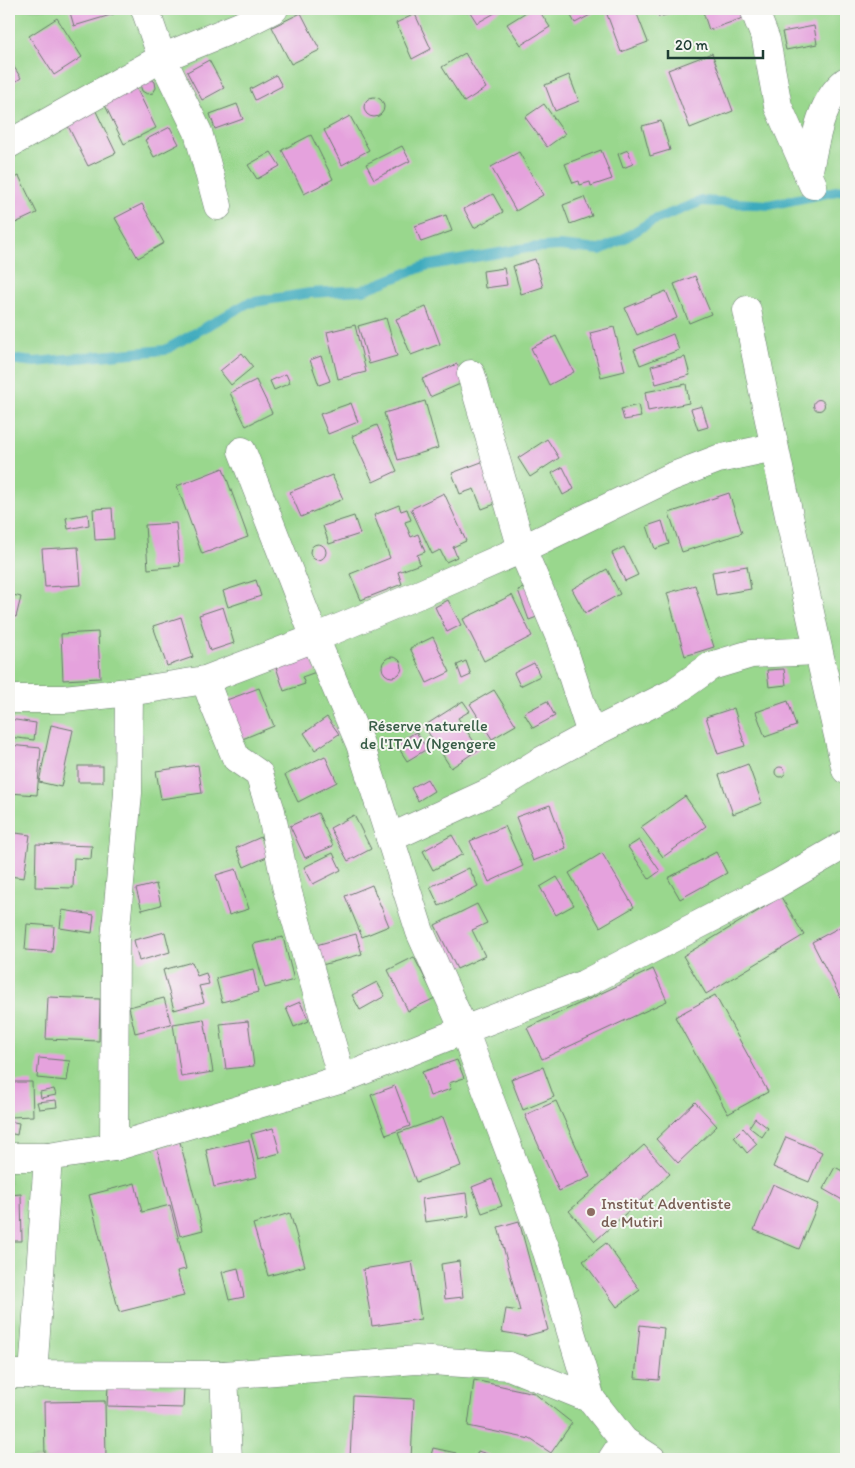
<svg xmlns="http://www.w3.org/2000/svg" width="855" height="1468" viewBox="0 0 855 1468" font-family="Itim,sans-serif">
<rect width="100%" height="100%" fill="#f6f6f2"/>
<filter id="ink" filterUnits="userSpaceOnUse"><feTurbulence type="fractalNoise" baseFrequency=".02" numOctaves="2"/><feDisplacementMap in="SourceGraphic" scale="10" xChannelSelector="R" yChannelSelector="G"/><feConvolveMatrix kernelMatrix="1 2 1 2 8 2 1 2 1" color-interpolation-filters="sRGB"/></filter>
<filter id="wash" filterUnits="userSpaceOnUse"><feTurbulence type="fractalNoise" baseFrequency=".0096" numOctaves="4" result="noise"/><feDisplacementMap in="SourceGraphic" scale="20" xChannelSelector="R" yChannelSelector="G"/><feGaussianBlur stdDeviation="1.12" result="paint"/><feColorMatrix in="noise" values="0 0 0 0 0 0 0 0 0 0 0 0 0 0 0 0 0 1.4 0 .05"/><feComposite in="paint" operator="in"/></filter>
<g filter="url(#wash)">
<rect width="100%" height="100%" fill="#efead5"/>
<rect fill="#99d78d" stroke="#5c8a60" x="9" y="9" width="837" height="1450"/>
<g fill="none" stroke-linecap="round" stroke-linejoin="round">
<path stroke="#3daabd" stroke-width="10" d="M9 359 35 362 165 350 248 303 310 293 363 290 425 266 527 248 559 246 600 250 623 239 652 221 702 201 769 205 846 189"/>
</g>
<g id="blocks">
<g fill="#e5a2dd">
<path d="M69 9H112L114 14 74 26Z"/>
<path d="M369 9H388L374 17Z"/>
<path d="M468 9H502L477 23Z"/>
<path d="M531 9H538L550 27 521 45 507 24Z"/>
<path d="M567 9H592L594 13 575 23Z"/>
<path d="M605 9H635L648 42 621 52Z"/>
<path d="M657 9H686L659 17Z"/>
<path d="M702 9H740L743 18 709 30Z"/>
<path d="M301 13 320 50 291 64 272 27Z"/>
<path d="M415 14 431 49 412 59 396 23Z"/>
<path d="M57 18 82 57 54 75 29 36Z"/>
<path d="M814 26 817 44 786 50 782 32Z"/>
<path d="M465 53 486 88 464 102 442 67Z"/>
<path d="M712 53 733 111 690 128 668 70Z"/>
<path d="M9 59 21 78 9 86Z"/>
<path d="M209 60 224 88 202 100 187 72Z"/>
<path d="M276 75 282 86 255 100 250 89Z"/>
<path d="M569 75 579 101 555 111 545 85Z"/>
<path d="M150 78 155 82 156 88 153 93 147 94 142 91 140 84Z"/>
<path d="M133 81 156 128 124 144 101 97Z"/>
<circle cx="374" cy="107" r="10"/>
<path d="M237 104 243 119 215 129 210 114Z"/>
<path d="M544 104 565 134 547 147 525 117Z"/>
<path d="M94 107 116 153 88 166 65 120Z"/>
<path d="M350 116 369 150 342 165 324 130Z"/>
<path d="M661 121 670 150 650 156 642 126Z"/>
<path d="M170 127 179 144 154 157 145 140Z"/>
<path d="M311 135 333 179 304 194 282 150Z"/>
<path d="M402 146 410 161 374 179 366 164Z"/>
<path d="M601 150 612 179 591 186 590 182 580 185 579 181 573 183 565 164Z"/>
<path d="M628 150 633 164 623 168 618 154Z"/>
<path d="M271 152 280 166 257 179 248 165Z"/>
<path d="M519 152 543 195 516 211 491 167Z"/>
<path d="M19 176 37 213 9 226V181Z"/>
<path d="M493 194 503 212 474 228 464 209Z"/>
<path d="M584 197 592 216 570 224 563 205Z"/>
<path d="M142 204 164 243 138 258 115 218Z"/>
<path d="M446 215 452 231 421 242 415 226Z"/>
<path d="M535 259 543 287 521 294 513 266Z"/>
<path d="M504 268 507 285 485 288 483 271Z"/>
<path d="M695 276 711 314 689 323 674 284Z"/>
<path d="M666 291 677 318 637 335 625 308Z"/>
<path d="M426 307 440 344 411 355 396 319Z"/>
<path d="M386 318 397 356 369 364 358 326Z"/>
<path d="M355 325 366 372 338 379 327 332Z"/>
<path d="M614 327 625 371 601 377 590 333Z"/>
<path d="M673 334 679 350 640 365 634 350Z"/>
<path d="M556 336 574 372 549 385 531 348Z"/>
<path d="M242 353 253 367 231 385 220 371Z"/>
<path d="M321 356 330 381 319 385 310 360Z"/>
<path d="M685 357 690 375 656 384 651 366Z"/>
<path d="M457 364 465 382 430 397 422 379Z"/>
<path d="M286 374 290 383 274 390 270 381Z"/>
<path d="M256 380 272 413 246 426 230 393Z"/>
<path d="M686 384 689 403 648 411 645 392Z"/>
<circle cx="819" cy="405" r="5.5"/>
<path d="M425 401 438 448 398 460 384 413Z"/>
<path d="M351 403 358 422 328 434 320 414Z"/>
<path d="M638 405 641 417 624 420 621 409Z"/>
<path d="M702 406 708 427 698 430 691 409Z"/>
<path d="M377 425 397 471 373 482 352 436Z"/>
<path d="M547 439 559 458 530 477 518 458Z"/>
<path d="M487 460 503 501 482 509 474 489 460 494 452 473Z"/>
<path d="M563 467 574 489 563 495 552 473Z"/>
<path d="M223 468 248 537 202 554 177 486Z"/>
<path d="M332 475 343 499 301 517 290 492Z"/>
<path d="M444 493 466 541 453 547 457 557 446 562 440 550 432 554 411 509Z"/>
<path d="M729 493 742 533 682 552 669 513Z"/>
<path d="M399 505 401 511 407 509 411 520 405 522 411 537 418 534 425 552 417 555 420 564 398 572 402 584 361 600 350 574 390 558 374 515Z"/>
<path d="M112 508 114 539 95 540 93 509Z"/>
<path d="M88 514 89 525 68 529 66 518Z"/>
<path d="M354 516 360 534 329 544 323 526Z"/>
<path d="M662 521 669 544 655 549 647 526Z"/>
<path d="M176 523 180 566 148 569 145 525Z"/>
<circle cx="318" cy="552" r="8"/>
<path d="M78 547 81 585 45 587 42 549Z"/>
<path d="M624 547 638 575 625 581 612 553Z"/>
<path d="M747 566 751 589 716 595 712 572Z"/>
<path d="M607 569 620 594 585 613 572 589Z"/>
<path d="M256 580 261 596 228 607 223 591Z"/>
<path d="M534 584 545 614 529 620 518 590Z"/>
<path d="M695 585 714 647 685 656 667 593Z"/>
<path d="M9 594 21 597 16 617 9 615Z"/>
<path d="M512 595 532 636 484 661 463 619Z"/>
<path d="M448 600 461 625 447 632 435 607Z"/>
<path d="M223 607 234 643 210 651 199 615Z"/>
<path d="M181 617 193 657 167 666 153 626Z"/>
<path d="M98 632 100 678 63 680 61 634Z"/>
<path d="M433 637 450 672 427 683 410 648Z"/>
<path d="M309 650 316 672 302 677 305 684 284 691 276 667 296 660 295 655Z"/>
<circle cx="392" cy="667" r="10"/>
<path d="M466 661 471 675 462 679 457 665Z"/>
<path d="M534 663 540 676 520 686 514 673Z"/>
<path d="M784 669 786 685 769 687 767 670Z"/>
<path d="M259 688 274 726 240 740 224 701Z"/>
<path d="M494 690 516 725 492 739 470 704Z"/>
<path d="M463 701 470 711 458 718 479 749 451 768 424 726Z"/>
<path d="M547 701 555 716 533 728 524 713Z"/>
<path d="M788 701 796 726 765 737 756 712Z"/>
<path d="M734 708 745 746 718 754 706 717Z"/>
<path d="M327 717 339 734 315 750 304 733Z"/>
<path d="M9 719 36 723 34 740 9 737Z"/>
<path d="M51 725 73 730 61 787 39 782Z"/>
<path d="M416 732 427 749 407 761 396 744Z"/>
<path d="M9 745 41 748 37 795 9 793Z"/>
<path d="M325 756 337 782 298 802 285 775Z"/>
<path d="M748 764 762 803 733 814 719 775Z"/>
<path d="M198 765 202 793 161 799 156 771Z"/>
<rect x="78" y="766" width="25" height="16"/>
<circle cx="780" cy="772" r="5"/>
<path d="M427 779 434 791 418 801 411 788Z"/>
<path d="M685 796 706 826 663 857 641 827Z"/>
<path d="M550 805 566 848 533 861 516 817Z"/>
<path d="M318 813 333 846 305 858 290 826Z"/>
<path d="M354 815 371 849 348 861 330 828Z"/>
<path d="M505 826 523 866 489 882 470 841Z"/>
<path d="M9 832 30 835 24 878 9 876Z"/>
<path d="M452 835 463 854 433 870 423 851Z"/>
<path d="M261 837 269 856 244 867 236 848Z"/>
<path d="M639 840 660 871 649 879 628 847Z"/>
<path d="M36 844 92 846 91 859 74 858 73 888 35 887Z"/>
<path d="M716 852 727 873 680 899 668 878Z"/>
<path d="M333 853 341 870 313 884 304 867Z"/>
<path d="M602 853 634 907 600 927 569 873Z"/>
<path d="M469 868 478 886 439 906 430 887Z"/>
<path d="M236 869 249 909 229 915 216 875Z"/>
<path d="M557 877 574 905 556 915 540 887Z"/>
<path d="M156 884 161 905 142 910 136 889Z"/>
<path d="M372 885 389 926 362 937 345 896Z"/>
<path d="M781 897 804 935 706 994 683 956Z"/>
<path d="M477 904 487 923 472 930 485 956 457 969 435 925Z"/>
<path d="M62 910 94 915 92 933 60 928Z"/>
<path d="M27 924 54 926 52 952 25 950Z"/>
<path d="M844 925 846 930V1008L812 942Z"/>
<path d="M165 932 170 952 139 961 134 940Z"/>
<path d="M356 934 362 954 322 965 316 945Z"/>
<path d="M283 937 294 980 265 988 253 944Z"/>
<path d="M414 957 435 998 408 1011 388 970Z"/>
<path d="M192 962 197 976 206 973 209 984 199 986 204 1002 174 1010 163 970Z"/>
<path d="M253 969 258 992 222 1002 216 978Z"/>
<path d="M653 969 667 1001 542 1059 527 1028Z"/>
<path d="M377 982 385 996 360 1010 352 995Z"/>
<path d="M715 995 768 1092 728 1114 675 1017Z"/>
<path d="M48 997 100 999 99 1041 46 1039Z"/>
<path d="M164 998 171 1024 135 1033 129 1007Z"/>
<path d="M300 1002 309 1021 294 1027 286 1008Z"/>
<path d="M204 1019 213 1072 181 1077 173 1024Z"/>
<path d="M248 1021 254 1066 226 1069 220 1024Z"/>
<path d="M39 1058 70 1061 67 1081 37 1078Z"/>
<path d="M457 1060 464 1078 449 1083 451 1089 430 1096 422 1072Z"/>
<path d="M543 1067 554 1097 523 1110 511 1079Z"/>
<path d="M9 1082H32L33 1116 9 1117Z"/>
<path d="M395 1086 410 1126 386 1135 371 1095Z"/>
<path d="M54 1089 56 1095 41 1098 40 1092Z"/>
<path d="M56 1100 57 1107 39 1109 37 1102Z"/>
<path d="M556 1101 590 1177 559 1191 525 1115Z"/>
<path d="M695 1102 717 1126 678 1163 656 1139Z"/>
<path d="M443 1117 461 1166 416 1182 398 1133Z"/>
<path d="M755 1118 768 1128 762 1137 749 1127Z"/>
<path d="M9 1121 19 1123 17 1135 9 1133Z"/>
<path d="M273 1128 280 1153 258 1159 251 1134Z"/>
<path d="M743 1128 757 1144 747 1153 734 1137Z"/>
<path d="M786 1137 822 1152 809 1182 773 1167Z"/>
<path d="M249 1140 257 1177 214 1187 206 1150Z"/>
<path d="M180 1142 203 1230 180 1236 157 1148Z"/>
<path d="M644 1145 670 1174 595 1241 569 1211Z"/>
<path d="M835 1167 846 1173V1202L823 1189Z"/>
<path d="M492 1179 502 1206 482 1213 472 1187Z"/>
<path d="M135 1183 142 1212 170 1205 186 1269 177 1271 184 1296 119 1312 89 1195Z"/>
<path d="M773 1184 818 1204 799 1249 754 1230Z"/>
<path d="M466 1193 469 1216 425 1222 422 1199Z"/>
<path d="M21 1194 22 1241H9V1195Z"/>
<path d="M290 1213 305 1266 268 1276 253 1224Z"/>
<path d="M519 1221 548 1330 526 1336 502 1332 506 1309 520 1311 498 1227Z"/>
<path d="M606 1243 640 1290 617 1307 583 1261Z"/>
<path d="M412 1261 421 1319 372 1326 363 1269Z"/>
<path d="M459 1261 463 1297 445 1299 441 1264Z"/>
<path d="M238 1268 244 1297 229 1300 222 1272Z"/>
<path d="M640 1325 664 1328 659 1380 635 1378Z"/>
<path d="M474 1380 534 1393 572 1423 551 1453 530 1439 468 1426Z"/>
<path d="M108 1385 184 1388 183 1408 107 1406Z"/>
<path d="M353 1396 414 1399 411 1459H350Z"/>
<path d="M105 1401 106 1459H45L44 1402Z"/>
<path d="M433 1448 456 1453 455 1459H430Z"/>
<path d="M478 1451 501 1459H475Z"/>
</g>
</g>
</g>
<g filter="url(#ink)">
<use href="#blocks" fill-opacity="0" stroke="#687a6c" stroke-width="1"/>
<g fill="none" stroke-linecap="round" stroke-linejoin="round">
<defs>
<g id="street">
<path d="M145 9 162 58 198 132 218 206"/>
<path d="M754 9 766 40 778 106 813 185"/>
<path d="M9 144 162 58 240 26 274 9"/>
<path d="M808 175C815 143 819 102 846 81"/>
<path d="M747 310C777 464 810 617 846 770"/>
<path d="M471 374 522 549 560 638 591 734 673 693 711 666 751 654 818 651"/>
<path d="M242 451 315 638 360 744 420 932 464 1030 547 1252 591 1399"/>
<path d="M205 680 215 707 236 758 259 774 271 811 286 886 342 1079"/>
<path d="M9 699H64L129 692 205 680 315 638 420 594 522 549 671 477 718 459 774 447"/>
<path d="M390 838 492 791 539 762 591 734"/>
<path d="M114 1147 115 939 128 793 129 692"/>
<path d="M33 1375 48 1157"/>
<path d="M224 1375 228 1459"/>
<path d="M612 1459 624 1441"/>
</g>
<g id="secondary">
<path d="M9 1157H48L114 1147 342 1079 464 1030 584 984 777 884 846 844"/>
<path d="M9 1374 224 1375 416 1360 509 1366 591 1399 624 1441 652 1459"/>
</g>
</defs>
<use href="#street" stroke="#687a6c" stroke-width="29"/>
<use href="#secondary" stroke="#687a6c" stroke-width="29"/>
<use href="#street" stroke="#fff" stroke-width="28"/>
<use href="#secondary" stroke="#fff" stroke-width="28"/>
</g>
</g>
<circle fill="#8d6e63" stroke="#f6f6f2" stroke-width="2" cx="591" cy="1212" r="5"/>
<g text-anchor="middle" stroke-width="4" stroke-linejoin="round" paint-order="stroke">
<g font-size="16" fill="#375c46" stroke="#f6f6f2">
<text x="428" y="731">Réserve naturelle<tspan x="428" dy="18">de l'ITAV (Ngengere</tspan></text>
</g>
<g font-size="16" fill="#785e54" stroke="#f6f6f2" text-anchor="start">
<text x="601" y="1209">Institut Adventiste<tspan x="601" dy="18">de Mutiri</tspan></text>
</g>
</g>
<rect width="855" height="1468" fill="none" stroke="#f6f6f2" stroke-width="30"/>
<path d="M668 50v8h95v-8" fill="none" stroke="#1f3d34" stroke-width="2.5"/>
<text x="675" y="50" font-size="15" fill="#1f3d34" stroke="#f6f6f2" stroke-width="4" paint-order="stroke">20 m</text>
</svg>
